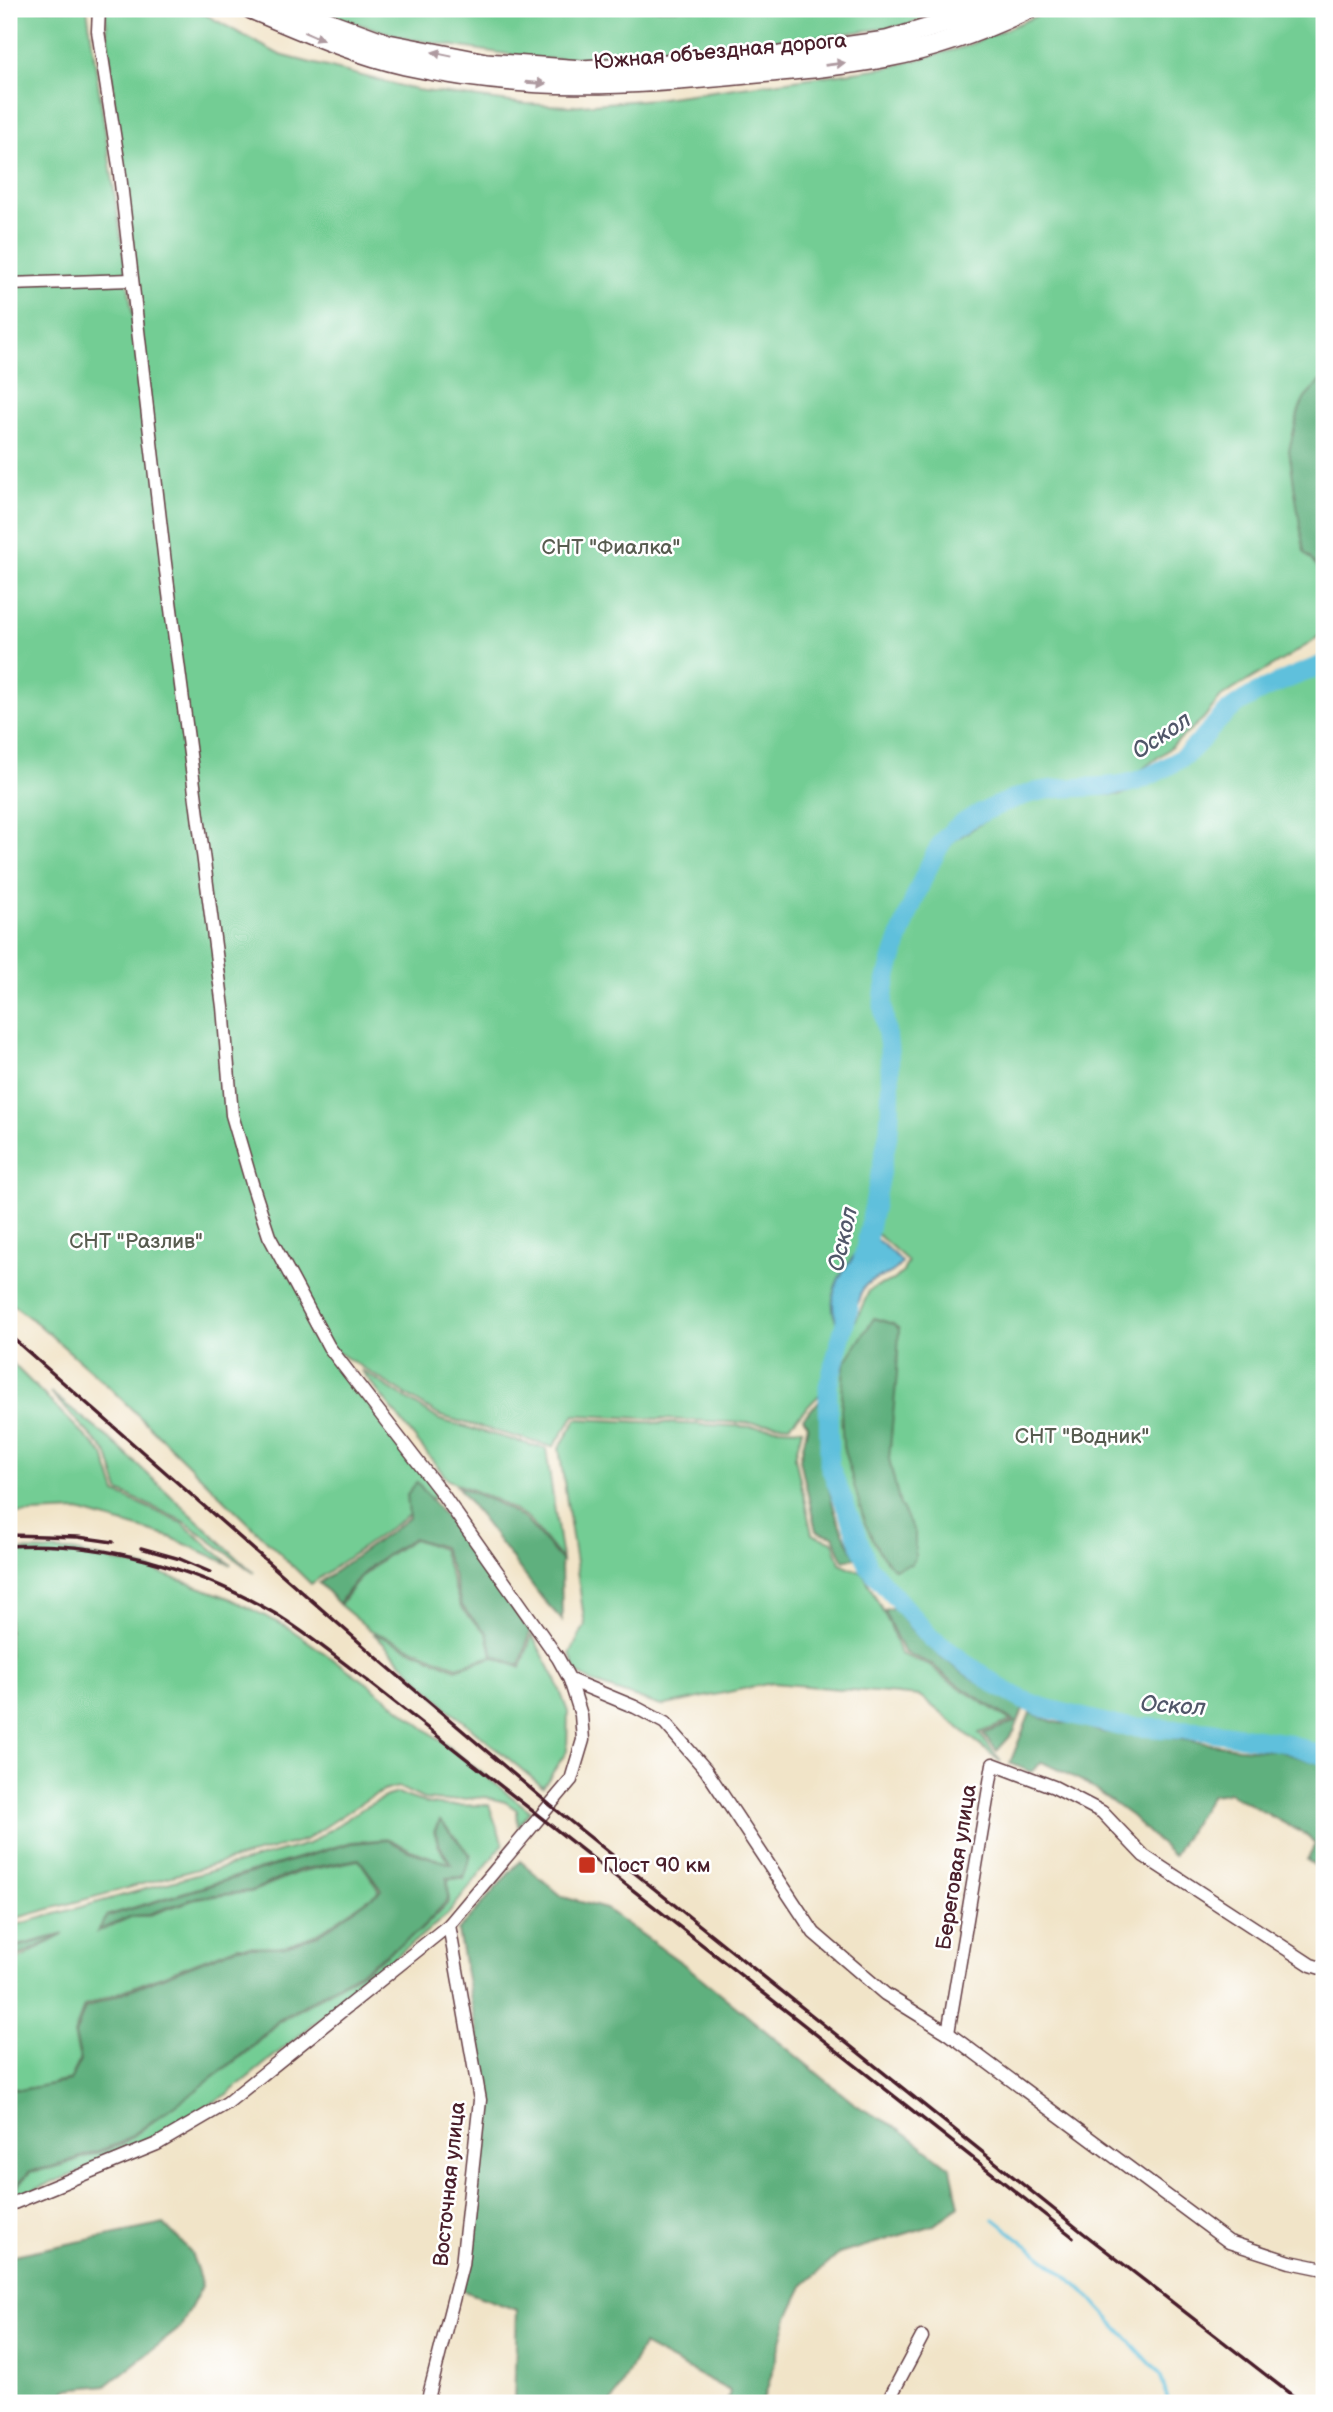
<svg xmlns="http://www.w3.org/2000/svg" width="1333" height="2412" viewBox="0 0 1333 2412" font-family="'Balsamiq Sans',sans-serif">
<rect width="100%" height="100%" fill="#fff"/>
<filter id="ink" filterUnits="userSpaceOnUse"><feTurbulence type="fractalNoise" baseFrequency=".0143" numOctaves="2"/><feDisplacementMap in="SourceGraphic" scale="14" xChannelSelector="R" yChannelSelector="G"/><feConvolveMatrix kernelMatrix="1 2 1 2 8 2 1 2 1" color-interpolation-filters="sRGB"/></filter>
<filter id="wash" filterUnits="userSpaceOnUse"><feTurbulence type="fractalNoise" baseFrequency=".00686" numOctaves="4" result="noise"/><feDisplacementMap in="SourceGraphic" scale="28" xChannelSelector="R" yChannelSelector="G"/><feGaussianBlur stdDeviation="1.57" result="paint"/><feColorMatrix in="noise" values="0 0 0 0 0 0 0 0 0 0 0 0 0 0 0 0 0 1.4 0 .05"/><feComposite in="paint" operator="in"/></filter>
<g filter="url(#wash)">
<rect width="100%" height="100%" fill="#f1e4c8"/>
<g fill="#73cd94" stroke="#5e7660" stroke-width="2">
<path d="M9 9H87L140 364 105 9H195L280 55 417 90 526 104 569 106 654 99 890 67 964 47 1053 9H1324V631L1312 642 1221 697 1203 719 1165 752 1120 786 1057 787 1024 795 990 809 948 835 917 893 884 985 883 1005 889 1050 891 1108 868 1243 841 1332 828 1386 790 1425 575 1415 553 1447 440 1416 331 1348 441 1492 311 1584 106 1384 38 1324 9 1302Z"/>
<path d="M315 9H945L908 25 782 42 609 58 539 59 409 39 335 17Z"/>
<path d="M1324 671V1753L1288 1740 1207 1727 1120 1722 1026 1696 1001 1683 936 1636 903 1603 872 1567 833 1464 832 1389 833 1376 845 1335 857 1318 869 1291 875 1287 894 1280 903 1272 908 1261 876 1233 896 1109 894 1049 888 1006 890 988 922 896 944 854 954 841 994 815 1027 802 1057 795H1121L1146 785 1177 770 1246 706Z"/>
<path d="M9 1360 104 1455 116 1493 182 1523 231 1565 170 1537 79 1511 9 1514Z"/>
<path d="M361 1370 440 1420 546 1449 562 1560 527 1517 494 1499 448 1480Z"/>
<path d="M50 1392 111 1440 254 1573 185 1522 119 1491 108 1454Z"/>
<path d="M577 1419 802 1429 795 1457 812 1534 833 1542 840 1563 863 1573 890 1625 900 1654 930 1665 944 1678 1011 1721 979 1733 1001 1762 920 1696 772 1683 661 1706 596 1684 577 1673 570 1654 585 1625 559 1448Z"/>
<path d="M414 1539 442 1549 460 1605 467 1615 487 1633 492 1656 457 1667 370 1630 340 1605C360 1573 382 1558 414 1539Z"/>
<path d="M9 1550 72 1551 149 1569 229 1598 289 1628 367 1683 530 1811 518 1826 517 1810 505 1802 486 1797 443 1801 423 1799 398 1787 383 1791 369 1798 305 1840 9 1920Z"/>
<path d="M373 1633 456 1669 493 1657 521 1668 532 1635 556 1680 568 1712 567 1751 543 1787 447 1708Z"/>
<path d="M398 1793C436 1810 449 1805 489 1805L503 1844 448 1914 230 2092 158 2137 116 2158 9 2199V2190L16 2188 30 2172 53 2168 121 2145 246 2053 279 2022 366 1970 421 1930 449 1902 448 1879H464L471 1855 440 1820 434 1831 439 1847 450 1864 411 1850 389 1839 351 1842 108 1915 97 1932 133 1916H147L199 1898 251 1892 299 1872 359 1860 380 1891 317 1934 282 1947 238 1946 84 2006 74 2034 80 2060 70 2080 21 2090 9 2086V1965L64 1934 9 1948V1927L308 1844 365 1807 387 1796Z"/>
</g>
<g fill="#5eb07e" stroke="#546854" stroke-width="2">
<path d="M1324 380V575L1304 552 1289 450 1299 410 1305 398 1320 382Z"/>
<path d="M874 1318 893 1324 899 1329 897 1373 889 1459 900 1505 915 1533V1558L911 1564 894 1569 880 1553 865 1524 843 1446 841 1411 844 1364Z"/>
<path d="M823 1397C822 1437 824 1486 839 1523 844 1535 851 1547 856 1558L843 1560 833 1536 816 1531 800 1459 808 1425 803 1418Z"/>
<path d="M417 1482 461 1536 530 1632 520 1666 494 1656 487 1633 468 1614 461 1604 453 1574 443 1547 413 1538C381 1557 358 1572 339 1604L319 1583 409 1518 407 1494Z"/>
<path d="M457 1486 493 1501 525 1519 561 1560 562 1620 542 1598Z"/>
<path d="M896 1607C912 1643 987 1692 1024 1707L1014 1732 997 1751 983 1734 1015 1722 946 1677 932 1664 903 1652 884 1610Z"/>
<path d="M1030 1713C1045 1717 1058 1728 1074 1721L1100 1732 1166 1737 1238 1748 1279 1751 1324 1765V1872L1307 1860 1315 1844 1306 1835 1229 1793 1211 1795 1173 1856 1131 1816 1084 1782 1042 1762 1031 1772 1010 1763Z"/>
<path d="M440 1820 470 1855 464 1877 447 1878 448 1900 420 1930 366 1968 279 2020 245 2052 194 2092 121 2143 52 2167 30 2171 16 2187 9 2189V2087L20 2090 70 2081 81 2060 75 2035 85 2008 238 1947H283L318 1935 382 1890 359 1859 299 1870 251 1891 198 1897 146 1915 132 1916 98 1931 108 1916 351 1843 388 1840 409 1851 451 1864 440 1846 435 1831Z"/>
<path d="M520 1861 563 1897 606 1909 689 1968 851 2101 864 2110 900 2129 951 2168 959 2206 934 2225 839 2254 803 2286 788 2317 763 2403H727L730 2391 643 2345 612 2403H514L517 2310 461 2290 488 2091 458 1931Z"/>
<path d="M63 1935 9 1961V1949Z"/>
<path d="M164 2224 191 2252 202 2286 180 2328 107 2385 67 2389 56 2403H9V2256Z"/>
</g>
<path fill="#5ec0dc" stroke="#547084" stroke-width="2" d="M869 1236 880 1242 902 1262C889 1281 877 1273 865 1286 858 1294 859 1303 854 1313 851 1319 846 1326 841 1332 818 1290 847 1268 869 1236Z"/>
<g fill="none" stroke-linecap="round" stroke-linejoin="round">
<path stroke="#5ec0dc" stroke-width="3.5" d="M994 2219 1080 2287 1160 2374 1169 2403"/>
<g stroke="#5ec0dc" stroke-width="19">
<path d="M863 1259 889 1130C891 1104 891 1077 889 1051 888 1035 883 1019 883 1003 883 973 927 858 947 836 963 818 1000 804 1022 796 1064 781 1110 794 1147 777 1161 770 1176 763 1188 753 1202 741 1212 726 1225 714 1250 692 1293 677 1324 664"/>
<path d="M849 1308 828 1386 829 1464 869 1567 931 1638 999 1687 1023 1700 1045 1708 1118 1726 1206 1731 1286 1743 1324 1756"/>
</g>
</g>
</g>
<g filter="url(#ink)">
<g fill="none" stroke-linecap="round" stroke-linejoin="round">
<defs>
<g id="minor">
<path d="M9 284 131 280"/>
<path d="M570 1680 635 1707 665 1723 706 1770 814 1933 885 1994 948 2033 1229 2242 1290 2262 1324 2269"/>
<path d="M948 2033 993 1764 1054 1787 1102 1812 1144 1856 1311 1965 1324 1969"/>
<path d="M9 2205 157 2144 227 2103 449 1925 571 1780 583 1740 581 1715 570 1680 558 1658 441 1492 329 1347 269 1236 253 1187 232 1115 223 1007 165 563 119 166 98 31 99 9"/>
<path d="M427 2403 462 2265 480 2100 449 1925"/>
<path d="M887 2403 922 2337"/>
</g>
<g id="primary">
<path d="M251 9C302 30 352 53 405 65 523 91 628 86 747 74 794 70 842 66 888 57 937 48 984 30 1028 9"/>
<path d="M292 9 388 44 486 63 582 70 780 56 886 41 992 9"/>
</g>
</defs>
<use href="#minor" stroke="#633d43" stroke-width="15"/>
<use href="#primary" stroke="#633d43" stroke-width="22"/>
<use href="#minor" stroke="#fff" stroke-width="12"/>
<use href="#primary" stroke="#fff" stroke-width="19"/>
<g stroke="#4a1f2b" stroke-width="3.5">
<path d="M9 1335 383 1663 550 1805 1082 2232 1302 2403"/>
<path d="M9 1535 78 1537 113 1542"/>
<path d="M9 1546C101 1540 194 1567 274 1613 307 1633 338 1659 369 1682L1073 2237"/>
<path d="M141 1548 180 1559 210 1572"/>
</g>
</g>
<defs><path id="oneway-solid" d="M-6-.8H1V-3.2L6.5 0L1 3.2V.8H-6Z" transform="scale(1.75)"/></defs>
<g fill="#ae9aa0">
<use href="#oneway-solid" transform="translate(314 36) rotate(23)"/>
<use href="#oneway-solid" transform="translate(442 54) rotate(-169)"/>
<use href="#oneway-solid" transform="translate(835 64) rotate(-7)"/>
<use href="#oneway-solid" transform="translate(536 83) rotate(4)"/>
</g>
</g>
<rect fill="#c8321e" stroke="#fff" stroke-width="2.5" x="578" y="1856" width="18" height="18" rx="3.5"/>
<g text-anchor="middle" stroke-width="5" stroke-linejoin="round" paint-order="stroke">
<g font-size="21" fill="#4a1f2b" stroke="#fff">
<text transform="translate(720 51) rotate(-5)" y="7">Южная объездная дорога</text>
<text transform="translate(956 1867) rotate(-81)" y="7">Береговая улица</text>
<text transform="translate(449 2184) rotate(-84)" y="7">Восточная улица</text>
</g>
<g font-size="21" fill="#585c50" stroke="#fff">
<text x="611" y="554">СНТ "Фиалка"</text>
<text x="136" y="1248">СНТ "Разлив"</text>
<text x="1082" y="1443">СНТ "Водник"</text>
</g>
<g font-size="21" fill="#4a1f2b" stroke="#fff" text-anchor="start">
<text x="603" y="1872">Пост 90 км</text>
</g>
<g font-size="23" font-style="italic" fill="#515769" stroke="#fff">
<text transform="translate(1161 735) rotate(-34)" y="8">Оскол</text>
<text transform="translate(842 1239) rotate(-77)" y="8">Оскол</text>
<text transform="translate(1173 1705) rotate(4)" y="8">Оскол</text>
</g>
</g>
<rect width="1333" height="2412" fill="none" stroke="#fff" stroke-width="35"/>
</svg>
